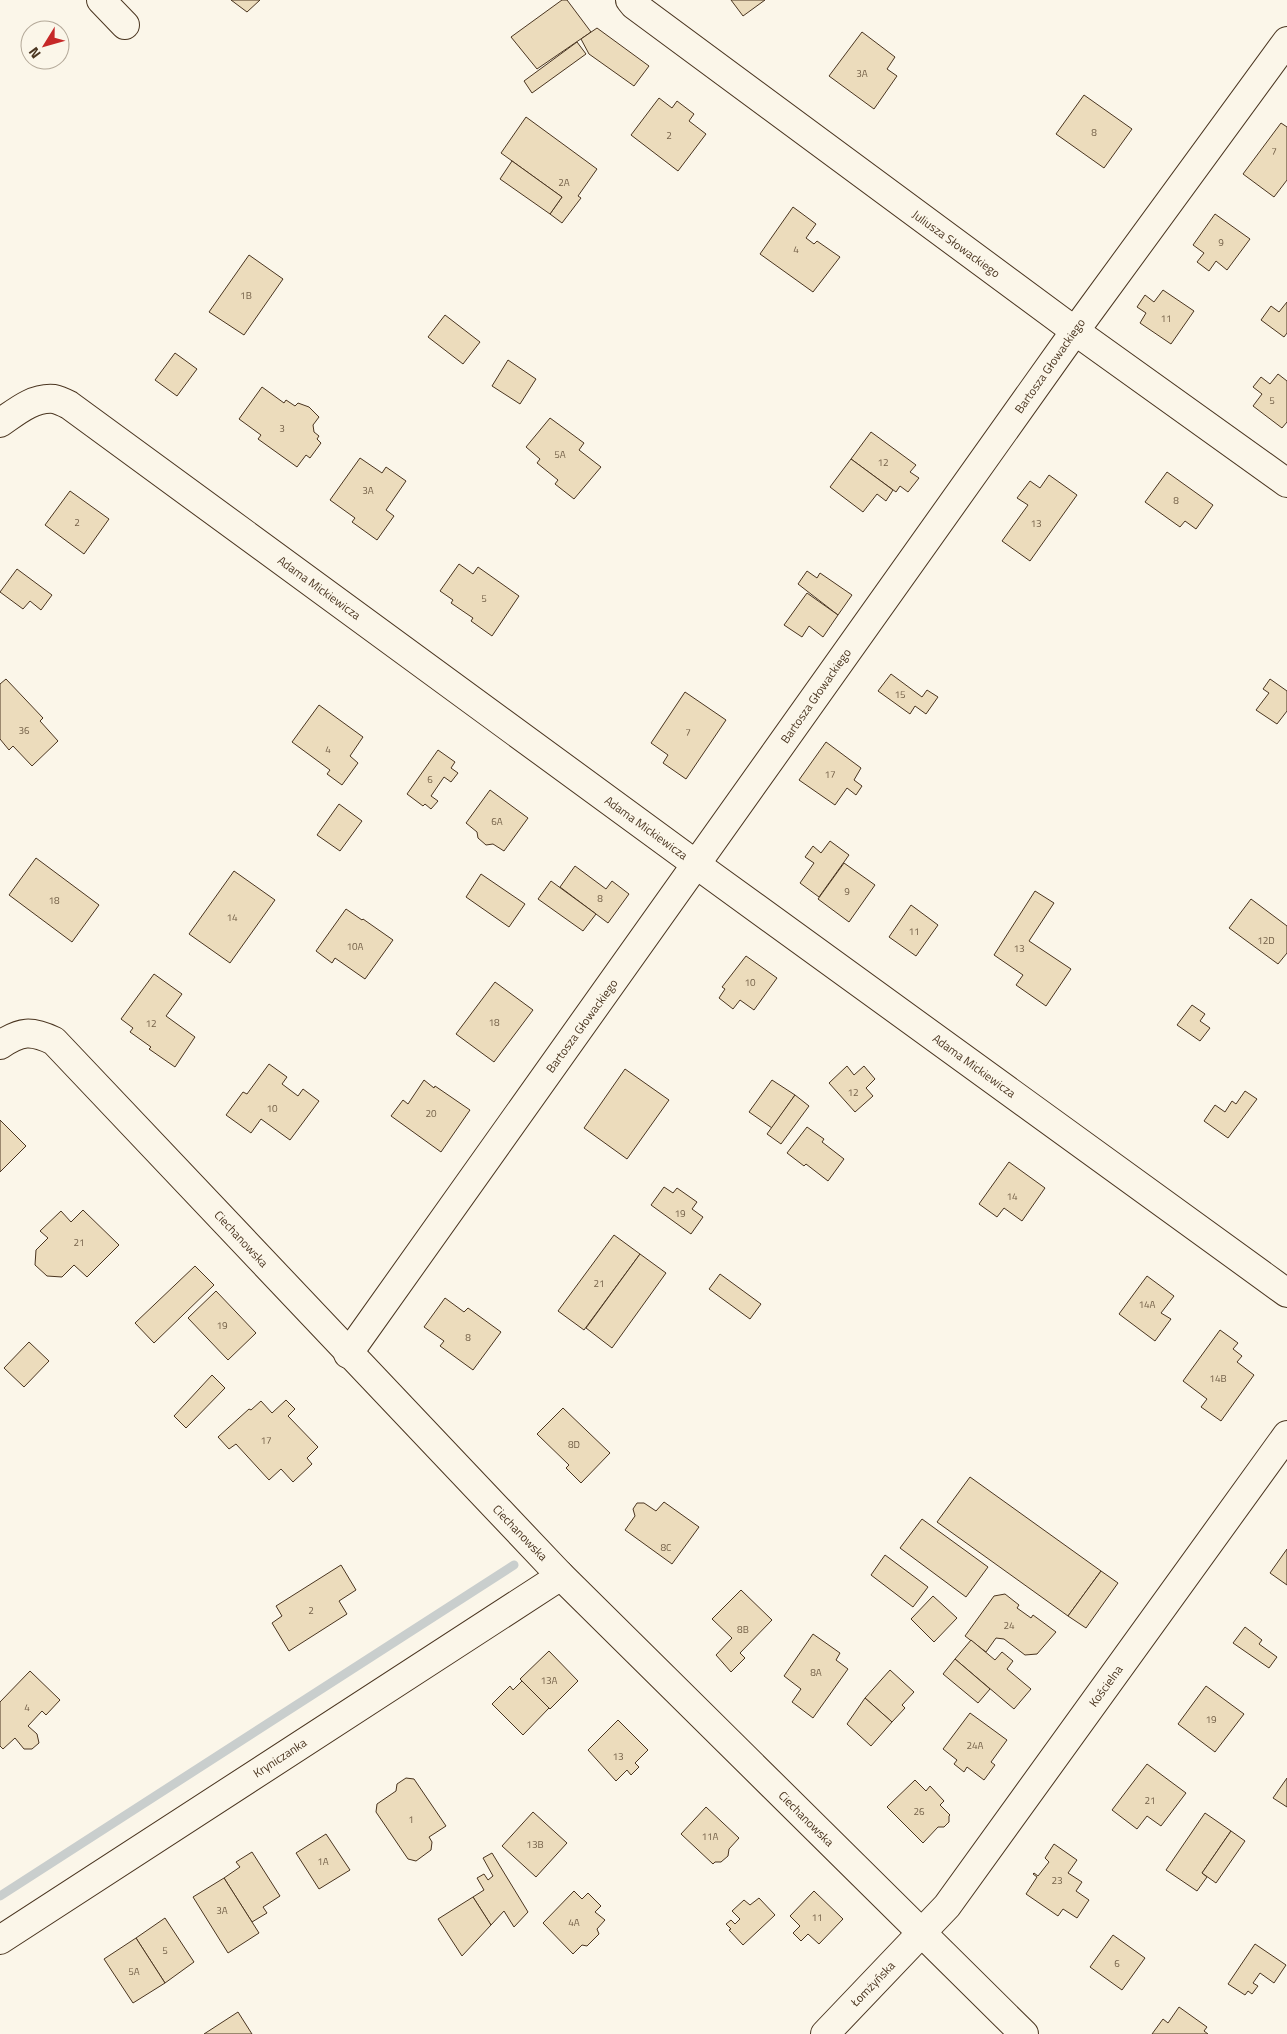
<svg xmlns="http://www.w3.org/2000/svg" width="1287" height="2034" viewBox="0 0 1287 2034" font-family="'Titillium Web',sans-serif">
<rect width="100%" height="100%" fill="#fbf6e9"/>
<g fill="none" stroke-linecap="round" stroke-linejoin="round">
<path stroke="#c9cecd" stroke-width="9" d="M0 1896 514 1565"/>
</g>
<g fill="#ecdcbc" stroke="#4a3520">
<path d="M231 0H260L247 12Z"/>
<path d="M562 0H567L591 32 537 69 511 37Z"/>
<path d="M731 0H765L743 16Z"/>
<path d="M597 28 649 66 634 86 589 54 581 39Z"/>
<path d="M862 32 895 57 887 69 897 76 874 109 829 76Z"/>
<path d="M577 42 586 54 532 93 524 81Z"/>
<path d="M1084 95 1132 129 1104 168 1056 134Z"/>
<path d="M659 98 672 108 677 101 694 114 689 121 706 134 678 171 631 135Z"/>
<path d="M526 117 597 169 578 196 581 198 562 223 550 214 562 197 501 153Z"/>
<path d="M1281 123 1287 127V180L1274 197 1243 174Z"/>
<path d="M512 161 562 197 550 214 500 179Z"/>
<path d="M793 207 816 224 806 238 814 244 817 241 840 257 813 292 760 254Z"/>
<path d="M1215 214 1250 239 1227 270 1216 261 1209 271 1197 262 1204 253 1193 245Z"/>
<path d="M249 255 283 279 244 335 209 312Z"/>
<path d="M1163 290 1194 311 1171 344 1140 323 1146 313 1137 307 1145 295 1154 302Z"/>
<path d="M1287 302V333L1284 337 1261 320 1271 306 1279 312Z"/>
<path d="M445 315 480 342 463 364 428 337Z"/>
<path d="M175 353 197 369 177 396 155 380Z"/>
<path d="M508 360 536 379 520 404 492 386Z"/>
<path d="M1278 374 1287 381V422L1282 428 1253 406 1262 394 1253 387 1261 377 1270 384Z"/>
<path d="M262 387 284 403 286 400 295 406 298 403 309 407 319 417 313 425 314 432 319 436 317 439 321 443 310 458 306 455 297 467 258 439 261 435 239 419Z"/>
<path d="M550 418 584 443 579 450 601 467 574 499 555 484 558 480 537 463 540 459 526 447Z"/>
<path d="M871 432 916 465 910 472 919 478 908 492 900 486 896 492 851 459Z"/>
<path d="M360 458 382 473 386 467 406 481 386 510 394 516 377 540 352 522 355 518 330 500Z"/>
<path d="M851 459 893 490 886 501 877 494 863 512 830 487Z"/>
<path d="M1167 472 1213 505 1196 529 1185 521 1180 527 1145 502Z"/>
<path d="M1049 475 1077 495 1030 561 1002 541 1028 505 1017 498 1030 481 1040 488Z"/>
<path d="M70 491 109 519 84 554 45 525Z"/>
<path d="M459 564 473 574 478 567 519 596 492 636 471 621 473 618 451 603 453 600 440 591Z"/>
<path d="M17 569 52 595 41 610 30 601 23 609 0 592Z"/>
<path d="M807 571 817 578 820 573 852 595 838 615 798 584Z"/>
<path d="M807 593 838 615 823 637 809 626 802 637 784 625Z"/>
<path d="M891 674 922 697 927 690 938 697 926 714 915 706 910 714 878 691Z"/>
<path d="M6 679 43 718 40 721 58 741 32 766 13 746 9 750 0 739V684Z"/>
<path d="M1270 679 1287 691V711L1277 724 1256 710 1269 693 1263 689Z"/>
<path d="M685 692 726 720 686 779 663 763 668 755 651 743Z"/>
<path d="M319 705 363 737 350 756 358 763 342 785 327 774 330 770 292 742Z"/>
<path d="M826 742 861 768 854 780 862 786 856 795 847 788 835 805 799 780Z"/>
<path d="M438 750 455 762 451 768 458 773 451 782 444 777 431 796 438 801 431 809 425 804 423 806 407 794Z"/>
<path d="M490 790 528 818 504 851 493 844 486 845 478 838 477 832 466 823Z"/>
<path d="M339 804 362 821 340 851 317 835Z"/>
<path d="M830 841 849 855 819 897 800 883 814 863 805 857 813 846 821 853Z"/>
<path d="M36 858 99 905 72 942 9 895Z"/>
<path d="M844 863 875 885 849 922 818 899Z"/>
<path d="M575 866 606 889 612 881 629 894 608 923 560 887Z"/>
<path d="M234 871 275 900 230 963 189 934Z"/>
<path d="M481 874 525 904 509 927 466 897Z"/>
<path d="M551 881 596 914 583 931 538 899Z"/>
<path d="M1035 891 1054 903 1029 941 1071 969 1046 1006 1016 985 1023 975 994 955Z"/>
<path d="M1251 899 1287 926V953L1278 964 1229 928Z"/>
<path d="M911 905 938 925 916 956 889 937Z"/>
<path d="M346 909 362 920 363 919 393 940 365 979 335 958 332 963 316 951Z"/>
<path d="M746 956 777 978 754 1010 740 1000 733 1009 719 998 725 989 722 987Z"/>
<path d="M154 974 182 994 166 1016 195 1037 175 1067 149 1049 151 1047 130 1032 133 1028 121 1019Z"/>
<path d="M495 982 533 1010 494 1062 456 1034Z"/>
<path d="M1192 1005 1205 1014 1200 1021 1210 1028 1200 1041 1177 1025Z"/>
<path d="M269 1064 287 1077 282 1084 298 1096 303 1089 319 1101 290 1140 261 1119 251 1133 226 1115 243 1092 247 1094Z"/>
<path d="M847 1066 854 1075 864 1066 875 1079 866 1088 873 1096 855 1112 829 1083Z"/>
<path d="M625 1069 669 1100 627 1159 584 1128Z"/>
<path d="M424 1080 434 1088 435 1086 470 1110 441 1152 391 1116 403 1100 408 1104Z"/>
<path d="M772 1080 795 1095 772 1128 749 1112Z"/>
<path d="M1245 1091 1257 1099 1228 1138 1204 1121 1215 1105 1225 1112 1232 1101 1236 1104Z"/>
<path d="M795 1095 809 1106 781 1144 767 1134Z"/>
<path d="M0 1120 26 1146 0 1172Z"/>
<path d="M807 1127 824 1139 822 1142 844 1159 828 1181 806 1164 804 1166 787 1153Z"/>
<path d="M1009 1162 1045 1188 1022 1221 1004 1208 997 1217 979 1204Z"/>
<path d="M664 1187 673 1193 677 1188 697 1202 692 1209 703 1217 691 1234 651 1205Z"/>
<path d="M83 1210 119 1245 87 1277 74 1265 62 1277 47 1276 35 1265 36 1250 48 1238 40 1231 61 1211 71 1222Z"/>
<path d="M614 1235 640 1254 584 1330 558 1311Z"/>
<path d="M640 1254 666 1273 612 1348 586 1328Z"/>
<path d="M195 1266 214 1285 154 1343 135 1323Z"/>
<path d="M720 1274 761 1304 750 1319 709 1289Z"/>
<path d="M1147 1276 1174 1296 1161 1313 1171 1319 1155 1341 1119 1314Z"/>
<path d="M216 1291 256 1333 228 1360 188 1318Z"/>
<path d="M445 1298 464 1312 468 1308 501 1332 473 1370 440 1346 444 1341 424 1327Z"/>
<path d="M1220 1330 1238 1343 1233 1349 1242 1356 1237 1362 1254 1375 1221 1421 1201 1407 1207 1399 1183 1381Z"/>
<path d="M29 1342 49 1361 24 1387 4 1368Z"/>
<path d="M212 1375 225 1388 186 1428 174 1416Z"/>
<path d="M286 1400 295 1409 288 1416 318 1447 307 1458 312 1464 293 1482 281 1469 269 1480 236 1444 229 1449 218 1437 249 1409 251 1410 261 1401 272 1413Z"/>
<path d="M563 1408 610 1453 581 1483 566 1468 569 1465 537 1434Z"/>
<path d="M970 1477 1101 1571 1068 1616 937 1522Z"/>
<path d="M664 1502 699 1527 672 1564 625 1530 635 1516 633 1509 637 1503H644L656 1511Z"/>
<path d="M922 1519 988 1567 966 1597 900 1548Z"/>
<path d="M1287 1549V1585L1270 1573Z"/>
<path d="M885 1555 928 1587 913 1607 871 1575Z"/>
<path d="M341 1565 356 1590 339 1601 347 1614 289 1651 272 1623 282 1616 276 1606Z"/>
<path d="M1101 1571 1118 1583 1086 1628 1068 1616Z"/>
<path d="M741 1590 772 1620 740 1653 745 1658 731 1672 716 1655 732 1638 712 1619Z"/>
<path d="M1005 1594 1019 1605 1017 1608 1031 1618 1033 1615 1056 1632 1037 1654 1025 1655 1004 1639 996 1638 986 1652 965 1636 994 1596Z"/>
<path d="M933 1596 957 1618 934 1642 911 1619Z"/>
<path d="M1245 1627 1262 1640 1259 1644 1277 1657 1269 1668 1233 1643Z"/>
<path d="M813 1634 840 1653 836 1660 848 1669 813 1718 792 1702 801 1689 784 1676Z"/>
<path d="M971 1640 995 1660 1002 1652 1013 1661 1007 1669 1031 1689 1014 1709 955 1659Z"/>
<path d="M549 1651 578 1681 550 1709 520 1679Z"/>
<path d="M955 1659 990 1689 978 1703 943 1674Z"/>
<path d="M890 1670 914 1692 902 1705 905 1708 892 1722 865 1698Z"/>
<path d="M30 1671 60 1700 46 1715 42 1711 28 1726 37 1734 39 1743 32 1749H24L15 1738 3 1749 0 1746V1702Z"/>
<path d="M522 1681 549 1708 523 1735 492 1704 510 1686 513 1690Z"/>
<path d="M1206 1686 1244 1714 1215 1752 1178 1724Z"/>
<path d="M865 1698 892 1722 871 1746 847 1724Z"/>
<path d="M970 1713 1007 1740 991 1762 995 1765 984 1780 967 1767 964 1772 954 1764 957 1760 943 1749Z"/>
<path d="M618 1720 648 1750 635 1763 639 1767 631 1775 627 1770 616 1781 588 1750Z"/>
<path d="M1147 1764 1186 1793 1161 1826 1147 1816 1137 1829 1112 1810Z"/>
<path d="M406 1778 414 1779 446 1826 429 1837 432 1842 431 1850 416 1861 408 1859 376 1812 377 1804 396 1791 397 1784Z"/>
<path d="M1287 1778V1807L1273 1798Z"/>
<path d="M915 1780 926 1791 930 1786 944 1801 940 1805 950 1815 949 1816V1822L944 1827H938L923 1843 887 1807Z"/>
<path d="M706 1807 739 1838 729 1849 728 1856 721 1862H715L713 1864 681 1834Z"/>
<path d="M533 1812 567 1843 536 1877 502 1846Z"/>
<path d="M1205 1813 1231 1831 1202 1873 1207 1877 1197 1891 1166 1870Z"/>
<path d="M1231 1831 1245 1841 1216 1883 1202 1873Z"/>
<path d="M326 1834 350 1870 319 1889 296 1853Z"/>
<path d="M1054 1844 1077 1860 1068 1873 1082 1882 1076 1891 1089 1900 1077 1918 1063 1909 1058 1916 1026 1894 1037 1877 1033 1874 1034 1873 1038 1876 1049 1862 1045 1858Z"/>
<path d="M252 1852 280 1896 263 1907 267 1913 252 1922 224 1878 240 1867 236 1862Z"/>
<path d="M492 1853 528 1912 514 1927 504 1911 491 1925 473 1897 484 1890 477 1878 484 1874 488 1880 493 1876 483 1858Z"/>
<path d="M224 1878 259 1933 228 1953 193 1897Z"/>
<path d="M574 1891 582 1899 588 1893 601 1906 595 1912 605 1920 597 1929 599 1934 587 1946 582 1945 573 1954 543 1923Z"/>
<path d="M814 1891 843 1919 819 1944 808 1934 801 1941 793 1933 800 1926 790 1916Z"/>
<path d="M473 1897 491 1925 462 1956 438 1919Z"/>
<path d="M759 1898 775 1915 743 1945 729 1930 731 1929 726 1924 731 1920 735 1924 740 1919 732 1911 744 1900 750 1905Z"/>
<path d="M165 1918 194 1962 165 1983 136 1938Z"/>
<path d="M1113 1935 1145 1958 1122 1990 1090 1967Z"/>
<path d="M136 1938 165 1983 133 2003 104 1959Z"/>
<path d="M1255 1944 1286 1965 1274 1983 1260 1973 1253 1983 1258 1986 1252 1994 1248 1991 1245 1995 1228 1984Z"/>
<path d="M1179 2007 1207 2027 1204 2031 1208 2034H1152L1163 2019 1168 2023Z"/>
<path d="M238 2012 252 2034H204Z"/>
</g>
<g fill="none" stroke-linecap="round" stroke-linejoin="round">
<defs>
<g id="minor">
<path d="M101 0 125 25"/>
<path d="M630 0 634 5 1075 331 1287 483"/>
<path d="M0 423C16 412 33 397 54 399 59 400 65 403 69 405L697 865 1287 1293"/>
<path d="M0 1045C21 1031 31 1030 54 1041L560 1575 1024 2034"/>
<path d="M348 1354 1075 331 1287 41"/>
<path d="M0 1940 550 1583 560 1575"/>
<path d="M825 2034 947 1906 1287 1435"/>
</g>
</defs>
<use href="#minor" stroke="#4a3520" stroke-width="30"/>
<use href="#minor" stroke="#fbf6e9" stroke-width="28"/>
</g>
<g text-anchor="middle" stroke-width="4" stroke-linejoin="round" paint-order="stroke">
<g font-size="10" fill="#725f47">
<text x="862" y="77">3A</text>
<text x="1094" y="136">8</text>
<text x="669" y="139">2</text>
<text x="1274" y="155">7</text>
<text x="564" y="186">2A</text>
<text x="1221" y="246">9</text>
<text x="796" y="253">4</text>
<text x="246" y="299">1B</text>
<text x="1166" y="322">11</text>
<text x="1272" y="404">5</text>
<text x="282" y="432">3</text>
<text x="560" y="458">5A</text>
<text x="883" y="466">12</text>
<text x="368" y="494">3A</text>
<text x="1176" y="504">8</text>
<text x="77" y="526">2</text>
<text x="1036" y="527">13</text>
<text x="484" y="602">5</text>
<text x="900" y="698">15</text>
<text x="24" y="734">36</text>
<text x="688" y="736">7</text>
<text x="328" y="753">4</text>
<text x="830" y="778">17</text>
<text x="430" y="783">6</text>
<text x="497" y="825">6A</text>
<text x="847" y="895">9</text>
<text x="600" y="902">8</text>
<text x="54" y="904">18</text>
<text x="232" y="921">14</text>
<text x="914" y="935">11</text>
<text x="1266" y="944">12D</text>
<text x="355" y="950">10A</text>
<text x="1019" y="952">13</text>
<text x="750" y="986">10</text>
<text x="494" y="1026">18</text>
<text x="151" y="1027">12</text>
<text x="853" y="1096">12</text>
<text x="272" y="1112">10</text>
<text x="431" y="1117">20</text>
<text x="1012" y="1200">14</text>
<text x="680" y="1217">19</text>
<text x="79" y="1246">21</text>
<text x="599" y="1287">21</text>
<text x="1147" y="1308">14A</text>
<text x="222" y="1329">19</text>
<text x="468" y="1341">8</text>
<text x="1218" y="1382">14B</text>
<text x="266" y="1444">17</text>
<text x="574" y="1448">8D</text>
<text x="666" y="1551">8C</text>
<text x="311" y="1614">2</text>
<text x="1009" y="1629">24</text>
<text x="743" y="1633">8B</text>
<text x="816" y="1676">8A</text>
<text x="549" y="1684">13A</text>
<text x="27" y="1711">4</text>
<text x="1211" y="1723">19</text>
<text x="975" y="1749">24A</text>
<text x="618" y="1760">13</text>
<text x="1150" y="1804">21</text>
<text x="919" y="1815">26</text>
<text x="411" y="1823">1</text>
<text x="710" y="1840">11A</text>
<text x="535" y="1848">13B</text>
<text x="323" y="1865">1A</text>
<text x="1057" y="1884">23</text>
<text x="222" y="1914">3A</text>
<text x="817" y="1921">11</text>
<text x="574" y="1926">4A</text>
<text x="165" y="1954">5</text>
<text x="1117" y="1967">6</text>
<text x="134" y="1975">5A</text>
</g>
<g font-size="12" fill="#4a3520" stroke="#fbf6e9">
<text transform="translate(956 244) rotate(36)" y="4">Juliusza Słowackiego</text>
<text transform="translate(1050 366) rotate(-55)" y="4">Bartosza Głowackiego</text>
<text transform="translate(319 588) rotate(36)" y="4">Adama Mickiewicza</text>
<text transform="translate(816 696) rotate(-55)" y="4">Bartosza Głowackiego</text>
<text transform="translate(646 828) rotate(36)" y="4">Adama Mickiewicza</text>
<text transform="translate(582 1026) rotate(-54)" y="4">Bartosza Głowackiego</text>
<text transform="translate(974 1066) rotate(36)" y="4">Adama Mickiewicza</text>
<text transform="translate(241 1239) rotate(47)" y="4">Ciechanowska</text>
<text transform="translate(520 1533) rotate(46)" y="4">Ciechanowska</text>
<text transform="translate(1106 1686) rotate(-54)" y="4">Kościelna</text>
<text transform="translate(280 1758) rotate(-33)" y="4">Kryniczanka</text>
<text transform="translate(806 1819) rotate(45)" y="4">Ciechanowska</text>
<text transform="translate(873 1984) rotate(-46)" y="4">Łomżyńska</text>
</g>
</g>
<g transform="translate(45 45) rotate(233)"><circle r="24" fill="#fbf6e9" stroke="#b4a999"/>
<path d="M0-4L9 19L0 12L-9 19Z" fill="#c62828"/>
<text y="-8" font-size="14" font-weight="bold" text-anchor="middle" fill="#4a3520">N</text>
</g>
</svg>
